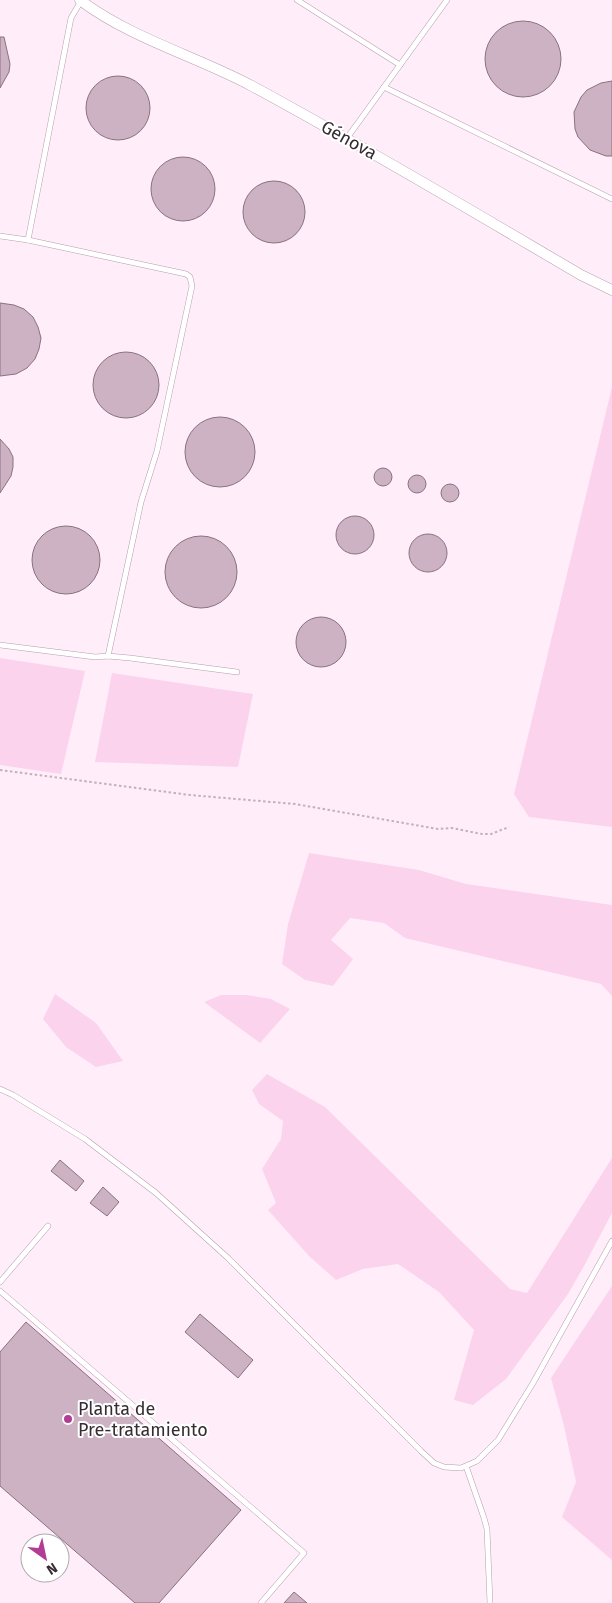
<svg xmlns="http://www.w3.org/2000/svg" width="612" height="1603" viewBox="0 0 612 1603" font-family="'Fira Sans',sans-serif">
<rect width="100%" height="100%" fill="#ffeef9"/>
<g fill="#fbd3ed">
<path d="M612 387V827L529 817 514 794Z"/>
<path d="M0 658 85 671 61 774 0 765Z"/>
<path d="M112 673 253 694 238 767 95 762Z"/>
<path d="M309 853 419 870 466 884 612 905V996L601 984 405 938 384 923 350 918 331 940 353 959 333 986 305 980 282 964 288 924Z"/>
<path d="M55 994 96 1023 123 1061 96 1067 66 1047 43 1019Z"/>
<path d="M221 995H247L271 999 290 1009 260 1043 204 1002Z"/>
<path d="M267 1074 325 1107 510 1289 527 1293 612 1158V1213L584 1266 568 1294 506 1379 473 1405 454 1400 474 1330 439 1292 398 1264 363 1269 336 1280 309 1256 268 1210 276 1203 262 1169 281 1139 283 1121 259 1104 252 1090Z"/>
<path d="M612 1286V1560L562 1517 576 1482 564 1426 551 1378Z"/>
</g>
<g fill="#ccb2c2" stroke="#8a7181">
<circle cx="523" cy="59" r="38"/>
<path d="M0 37H4L10 64 9 72 0 88Z"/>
<circle cx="118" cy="108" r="32"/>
<path d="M612 81V156H606L590 150 578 137 575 129 574 112 581 97 587 90 601 83Z"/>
<circle cx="183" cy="189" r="32"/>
<circle cx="274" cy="212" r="31"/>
<path d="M0 303 14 305 24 309 33 317 38 327 41 338 39 349 35 359 27 368 16 374 0 376Z"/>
<circle cx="126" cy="385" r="33"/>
<circle cx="220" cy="452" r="35"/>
<path d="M0 439 9 449 13 457V467L11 476 0 493Z"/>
<circle cx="383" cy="477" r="9"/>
<circle cx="417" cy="484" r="9"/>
<circle cx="450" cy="493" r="9"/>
<circle cx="355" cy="535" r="19"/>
<circle cx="66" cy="560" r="34"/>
<circle cx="428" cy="553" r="19"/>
<circle cx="201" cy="572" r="36"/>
<circle cx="321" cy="642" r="25"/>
<path d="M60 1160 84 1181 76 1191 51 1171Z"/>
<path d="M103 1187 119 1202 107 1216 90 1203Z"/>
<path d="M200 1314 253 1360 238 1378 185 1332Z"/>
<path d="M26 1322 241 1510 159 1603H135L0 1486V1352Z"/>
<path d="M294 1592 307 1603H284Z"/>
</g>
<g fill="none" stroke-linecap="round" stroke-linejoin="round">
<defs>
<g id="lane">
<path d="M297 0 400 65 384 87 612 199"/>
<path d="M400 65 447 0"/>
<path d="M347 138 384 87"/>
<path d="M0 236 28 240 186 274 190 277 192 286 157 451 141 502 108 656"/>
<path d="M28 240 71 18 81 1"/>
<path d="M0 645 95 657 108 656 130 658 237 672"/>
<path d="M0 1089 13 1095 85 1139 156 1193 228 1258 421 1451 434 1463 444 1467 461 1468 477 1461 498 1440 533 1383 612 1241"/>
<path d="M0 1282 48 1226"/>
<path d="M0 1291 304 1553 261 1603"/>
<path d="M466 1466 484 1518 487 1529 490 1603"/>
</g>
<path id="street" d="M80 0C132 39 196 56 252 86 363 146 472 211 581 275L612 290"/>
</defs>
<use href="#lane" stroke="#b79dae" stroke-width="6"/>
<use href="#street" stroke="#b79dae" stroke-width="11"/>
<path stroke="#c0b2bb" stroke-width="2" stroke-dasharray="2.5 2.5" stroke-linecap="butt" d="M0 770 190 795 295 804 438 829 452 828 482 834H491L509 827"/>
<use href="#lane" stroke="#fff" stroke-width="5"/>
<use href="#street" stroke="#fff" stroke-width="10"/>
</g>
<circle fill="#b23d94" stroke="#fff" stroke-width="2" cx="68" cy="1419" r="5"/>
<g text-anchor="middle" stroke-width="4" stroke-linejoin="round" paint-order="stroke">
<g font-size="18" fill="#362c32" stroke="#fff">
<text transform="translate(349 140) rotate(29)" y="6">Génova</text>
</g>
<g font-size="18" fill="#362c32" stroke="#fff" text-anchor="start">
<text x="78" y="1415">Planta de<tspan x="78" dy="21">Pre-tratamiento</tspan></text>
</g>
</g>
<g transform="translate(45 1558) rotate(147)"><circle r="24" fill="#ffffff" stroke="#afabad"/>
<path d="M0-4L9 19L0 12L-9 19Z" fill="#b23d94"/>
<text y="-8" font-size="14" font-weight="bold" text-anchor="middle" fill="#362c32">N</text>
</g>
</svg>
